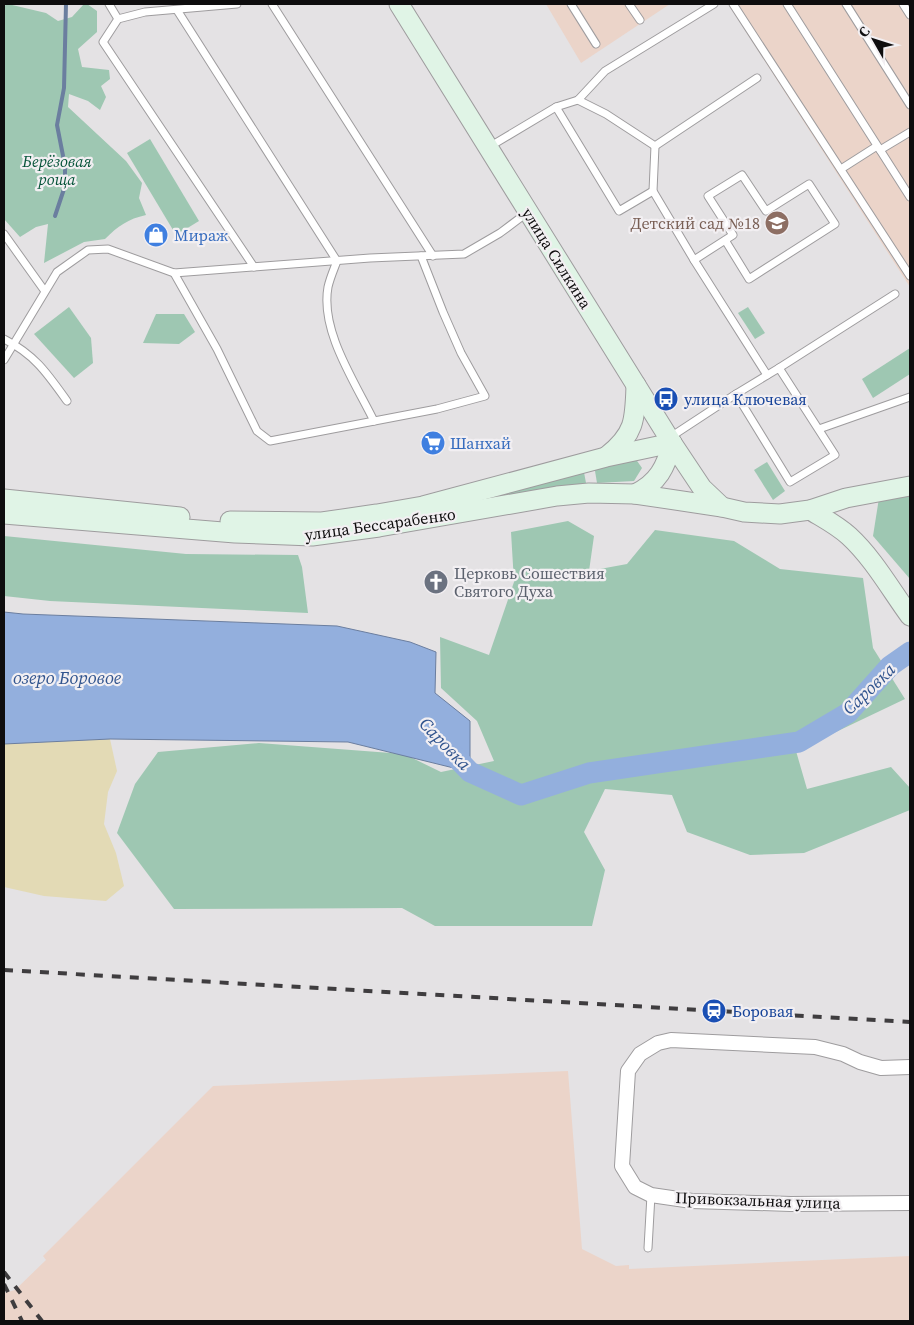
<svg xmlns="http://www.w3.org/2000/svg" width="914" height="1325" viewBox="0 0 914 1325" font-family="'Source Serif 4',serif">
<rect width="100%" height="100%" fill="#e4e2e4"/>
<g fill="#ebd4c9">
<path d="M546 4H670L581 63Z"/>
<path d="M728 4H910V287Z"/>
<path d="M568 1071 582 1249 616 1266 629 1265V1269L910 1256V1321H4V1293L15 1290 46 1260 43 1256 213 1086Z"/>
</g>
<g fill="#9ec7b2">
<path d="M8 4 46 13 58 21 72 17 84 4H87L97 11V32L78 49 82 67 109 70 110 79 101 86 106 97 100 110 88 101 69 94 68 107 126 161 142 183 139 198 146 215C128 219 118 226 105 239L84 242 44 263 48 224 36 227 20 237 4 219V6Z"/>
<path d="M150 139 199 221 176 235 127 153Z"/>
<path d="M69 307 91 338 93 363 74 378 34 334Z"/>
<path d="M748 307 765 333 755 339 738 313Z"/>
<path d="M156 314H184L195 332 179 344 143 343Z"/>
<path d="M910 348V374L873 398 862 379Z"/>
<path d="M635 458 642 468 634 481 597 483 594 465Z"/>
<path d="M767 462 785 491 773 500 754 470Z"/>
<path d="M583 467 586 483 535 495 383 523Z"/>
<path d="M910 491V579L873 536 879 498Z"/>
<path d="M568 521 594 536 589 571 627 564 655 530 734 541 780 569 863 578 873 648 905 699 796 751 807 789 891 767 910 788V810L804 853 750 855 687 832 672 795 605 789 584 832 605 870 592 926H435L402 908 174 909 117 833 135 784 158 752 259 743 404 754 441 772 494 761 477 721 441 688 440 637 489 655 514 582 511 532Z"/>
<path d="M4 536 186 554 298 555 302 567 308 613 50 601 4 596Z"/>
</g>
<path fill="#e3dab5" d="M110 739 117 771 108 792 104 824 116 853 124 886 106 901 44 896 4 887V744Z"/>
<path fill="#93afdd" stroke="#6b7e9f" d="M4 612 23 614 337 626 410 642 436 652 435 693 470 721V772L348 742 110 739 4 744Z"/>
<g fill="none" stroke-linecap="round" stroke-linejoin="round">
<path stroke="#6b7e9f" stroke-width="4" d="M55 216 65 186V166L57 125 64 88 66 4"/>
<path stroke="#93afdd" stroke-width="21" d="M449 750 470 772 521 795 589 773 799 742 848 713 890 666 910 652"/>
<defs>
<g id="lane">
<path d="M109 4 118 19"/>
<path d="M237 4 145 12 118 19 103 42 254 267"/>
<path d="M272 4 433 256"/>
<path d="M571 4 596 44"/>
<path d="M629 4 640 20"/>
<path d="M733 4 910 276"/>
<path d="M787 4 910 197"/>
<path d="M846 4 910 105"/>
<path d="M903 4 910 15"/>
<path d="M177 10 337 261C334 269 330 278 328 287 320 331 355 382 374 421"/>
<path d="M578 100 606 114 655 146 757 78"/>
<path d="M556 107 619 211 653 191"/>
<path d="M655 146 653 191 694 260 767 375"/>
<path d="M489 147 556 107 578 100 605 71 714 4"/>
<path d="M880 150 910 132"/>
<path d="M841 169 877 146"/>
<path d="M4 234 44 290"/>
<path d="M694 260 733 235 708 196 742 175 766 211 809 184 835 224 749 279 725 240"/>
<path d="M174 273 217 349 257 431 270 441 437 409 485 396 461 353 443 312 421 256"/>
<path d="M4 339C35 355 47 373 67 401"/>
<path d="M4 360 57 272 88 250 108 249 174 273 370 258 464 254 500 233 528 212"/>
<path d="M779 368 835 455 790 482 736 394Z"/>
<path d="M779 368 895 294"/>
<path d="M819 429 910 397"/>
<path d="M669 438 736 394"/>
<path d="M648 1248 651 1195"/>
</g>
<path id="street" d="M910 1067 881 1068 860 1062 843 1054 815 1047 671 1040 658 1043 640 1054 628 1071 622 1166 635 1187 651 1195 692 1201 791 1204 910 1203"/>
<g id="secondary">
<path d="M399 4 672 443 702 488 722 507"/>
<path d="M607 456C635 434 635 420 636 385"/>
<path d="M635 494C658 483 666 467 672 443"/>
<path d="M4 499 180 517"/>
<path d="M810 510C823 518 837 525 849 536 873 558 891 590 910 616"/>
<path d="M4 514 235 533 312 536 379 527 557 496 589 493 635 494 722 507 744 512 780 514 810 510 846 498 910 486"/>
<path d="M230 521 322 522 377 514 423 506 606 457 672 443"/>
</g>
</defs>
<use href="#lane" stroke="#9e9c9e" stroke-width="9"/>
<use href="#street" stroke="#9e9c9e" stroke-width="16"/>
<use href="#secondary" stroke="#9e9c9e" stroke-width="21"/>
<use href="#lane" stroke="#fff" stroke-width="7"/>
<use href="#street" stroke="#fff" stroke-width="14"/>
<use href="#secondary" stroke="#e0f4e6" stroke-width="19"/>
<g stroke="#3f3d3f" stroke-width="4" stroke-dasharray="9 9" stroke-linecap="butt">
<path d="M4 970 910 1022"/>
<path d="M4 1272 42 1321"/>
<path d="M4 1284 22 1321"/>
</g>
</g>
<defs>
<symbol id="school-disc" viewBox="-11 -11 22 22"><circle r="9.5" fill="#8d6e63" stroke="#f2eff2"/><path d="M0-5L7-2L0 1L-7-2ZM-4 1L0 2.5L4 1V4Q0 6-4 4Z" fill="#fff"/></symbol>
<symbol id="shop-disc" viewBox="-11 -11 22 22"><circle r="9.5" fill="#3f7fe0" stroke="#f2eff2"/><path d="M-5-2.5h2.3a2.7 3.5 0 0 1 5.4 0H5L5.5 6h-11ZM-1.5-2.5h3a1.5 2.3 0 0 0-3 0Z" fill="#fff"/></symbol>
<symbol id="bus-disc" viewBox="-11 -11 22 22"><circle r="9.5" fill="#1a4fb4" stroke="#f2eff2"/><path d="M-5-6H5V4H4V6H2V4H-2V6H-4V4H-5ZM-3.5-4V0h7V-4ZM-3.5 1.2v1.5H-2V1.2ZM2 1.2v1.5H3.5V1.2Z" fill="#fff"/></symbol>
<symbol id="supermarket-disc" viewBox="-11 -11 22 22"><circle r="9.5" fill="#3f7fe0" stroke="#f2eff2"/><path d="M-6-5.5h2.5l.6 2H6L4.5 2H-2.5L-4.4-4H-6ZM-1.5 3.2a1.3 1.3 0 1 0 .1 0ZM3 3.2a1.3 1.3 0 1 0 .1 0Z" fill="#fff"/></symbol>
<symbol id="church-disc" viewBox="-11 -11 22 22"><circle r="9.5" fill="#6b7280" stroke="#f2eff2"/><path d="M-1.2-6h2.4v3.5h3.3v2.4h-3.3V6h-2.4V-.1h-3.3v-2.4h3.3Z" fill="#fff"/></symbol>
<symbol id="station-disc" viewBox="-11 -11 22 22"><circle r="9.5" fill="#1a4fb4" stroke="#f2eff2"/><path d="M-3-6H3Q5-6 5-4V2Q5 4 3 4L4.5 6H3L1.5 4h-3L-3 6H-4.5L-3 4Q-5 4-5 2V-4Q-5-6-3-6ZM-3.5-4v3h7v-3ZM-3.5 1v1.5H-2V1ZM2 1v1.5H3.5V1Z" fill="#fff"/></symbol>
</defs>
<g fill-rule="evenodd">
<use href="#school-disc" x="763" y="209" width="28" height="28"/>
<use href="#shop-disc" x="142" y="221" width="28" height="28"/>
<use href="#bus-disc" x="652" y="385" width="28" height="28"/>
<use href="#supermarket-disc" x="419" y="429" width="28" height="28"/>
<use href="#church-disc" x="422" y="568" width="28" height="28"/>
<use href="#station-disc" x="700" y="997" width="28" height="28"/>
</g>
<g text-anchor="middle" stroke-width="4.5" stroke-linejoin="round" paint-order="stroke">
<g font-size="16" font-style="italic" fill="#065439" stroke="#f2eff2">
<text x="57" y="167">Берёзовая<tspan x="57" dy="18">роща</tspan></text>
</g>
<g font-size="16" fill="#785e54" stroke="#f2eff2" text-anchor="end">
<text x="760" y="229">Детский сад №18</text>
</g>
<g font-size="16" fill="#366cbe" stroke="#f2eff2" text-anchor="start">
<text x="174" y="241">Мираж</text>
<text x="450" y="449">Шанхай</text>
</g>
<g font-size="16" fill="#0e0d0e" stroke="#f2eff2">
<text transform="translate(557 258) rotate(58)" y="6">улица Силкина</text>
<text transform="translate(380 524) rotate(-8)" y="6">улица Бессарабенко</text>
<text transform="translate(758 1200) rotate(2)" y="6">Привокзальная улица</text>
</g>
<g font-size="16" fill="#164399" stroke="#f2eff2" text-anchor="start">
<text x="684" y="405">улица Ключевая</text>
<text x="732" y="1017">Боровая</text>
</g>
<g font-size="16" fill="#5b616d" stroke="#f2eff2" text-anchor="start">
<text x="454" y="579">Церковь Сошествия<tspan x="454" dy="18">Святого Духа</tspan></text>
</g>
<g font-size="18" font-style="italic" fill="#31548e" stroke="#f2eff2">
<text x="67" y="684">озеро Боровое</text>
<text transform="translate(869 689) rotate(-44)" y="6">Саровка</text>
<text transform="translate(445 744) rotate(46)" y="6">Саровка</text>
</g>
</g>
<rect width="914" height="1325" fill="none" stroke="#0e0d0e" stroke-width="10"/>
<g transform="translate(874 40) rotate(309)" stroke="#f2eff2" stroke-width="4" paint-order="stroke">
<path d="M0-4L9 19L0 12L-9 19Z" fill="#0e0d0e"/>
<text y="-8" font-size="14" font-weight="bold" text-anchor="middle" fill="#0e0d0e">С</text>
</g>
</svg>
